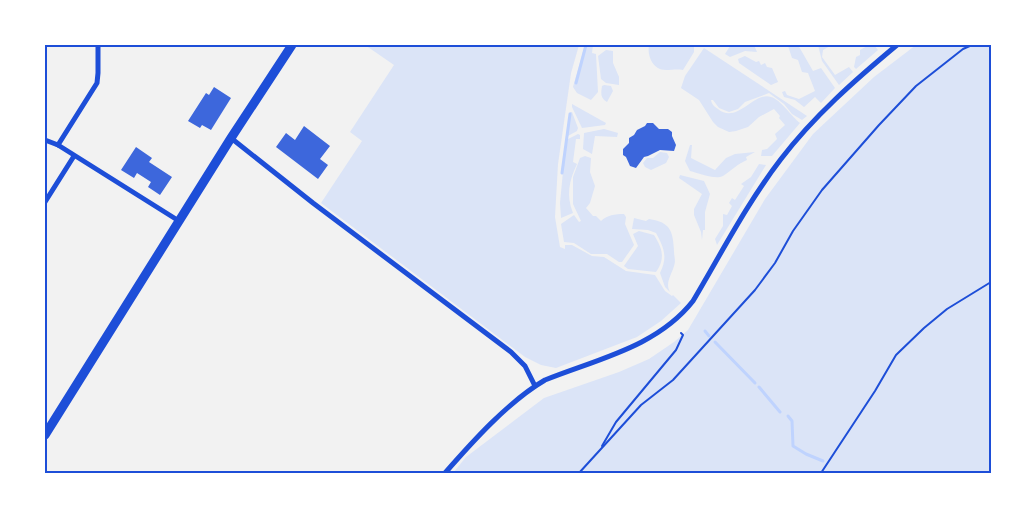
<svg xmlns="http://www.w3.org/2000/svg" width="1036" height="518" viewBox="0 0 1036 518" font-family="'DejaVu Sans',sans-serif">
<rect width="100%" height="100%" fill="#f2f2f2"/>
<g fill="#dbe4f7">
<path d="M365 45H579L571 73 558 164 555 217 560 247 565 249V245H572L592 256 604 257 626 271 655 275 665 291 672 296 673 295 681 303 661 321 637 337 556 368 541 365 525 357 321 203 362 141 350 132 394 65Z"/>
<path d="M585 45H593L592 53 596 54 598 92 591 100 577 93 573 87Z"/>
<path d="M649 45H694V52L683 70C677 69 672 70 666 70 653 70 647 56 649 45Z"/>
<path d="M733 45H754L757 52 745 51 730 57 725 54 730 46Z"/>
<path d="M785 45H798L813 71 821 68 835 88 821 103 815 97 804 107 795 100 784 97 782 92 785 91 787 95 799 99 815 91 808 73 802 72 798 60 792 58 788 46Z"/>
<path d="M818 45H832L823 50 822 57 835 75 849 67 853 72 839 85 822 61Z"/>
<path d="M869 45H874L878 50 856 69 854 67 856 57 860 55V50Z"/>
<path d="M916 45H991V473H453L466 457 544 398 619 372 649 359 674 342 688 330 765 199 813 134 874 77Z"/>
<path d="M704 48 807 116 802 120 792 114 784 104 769 93 745 102 738 109 729 112 719 108 713 100H711C712 105 714 106 718 109 737 125 754 91 771 97 780 99 792 117 800 123L772 156H761L762 150 767 149 777 139 775 134 785 125 779 118 780 116 774 109 759 117 748 127 736 131 729 132 718 127 713 122 699 100 681 88 685 76Z"/>
<path d="M606 50 613 51V63L619 77V85L606 83 601 79 598 56Z"/>
<path d="M745 56 756 62 759 61 761 65 765 63 767 67 772 68 778 82 771 85 739 63 738 59Z"/>
<path d="M604 85 611 86 613 91 607 102C600 98 601 93 602 86Z"/>
<path d="M572 104 606 123 605 125 582 128 572 107Z"/>
<path d="M570 112H572L578 128 577 131 566 137Z"/>
<path d="M604 129 618 133 617 137 595 136 592 154 583 149 584 133Z"/>
<path d="M578 134 580 135V139H576L573 162 577 164C569 181 566 195 573 213L561 218 560 203 566 140Z"/>
<path d="M690 145H692L691 158 715 170 726 158 735 154 755 152 746 157 747 160C737 164 731 171 723 176 715 180 699 173 690 171L685 161Z"/>
<path d="M660 152 667 153 669 157 666 163 651 170 645 167 643 163 647 158H653Z"/>
<path d="M585 156 591 158 590 172 595 186 590 203 586 208 593 216H596L601 221C607 215 615 214 624 214L626 217 625 224 634 245 622 262H619L607 254H591L574 243 564 242 561 224 574 215 579 222 581 221 573 204V177L580 158Z"/>
<path d="M759 164 766 165 717 245 715 239 723 226V214L727 215 732 206 729 203 732 198 735 200 744 186 741 184 751 177Z"/>
<path d="M680 175 704 181 710 194 705 212V230H703L702 240 701 232 694 215V209L702 194 679 178Z"/>
<path d="M634 218 646 221 649 219C671 222 673 232 674 251 674 257 676 260 674 266 671 276 665 283 670 292L665 287 660 273C668 257 664 248 656 233L648 230 632 229Z"/>
<path d="M639 231 654 235C662 248 666 258 656 272L628 269 624 266 638 246 633 234Z"/>
</g>
<g fill="none" stroke-linecap="round" stroke-linejoin="round">
<g stroke="#bfd3fe" stroke-width="3">
<path d="M576 83 586 45"/>
<path d="M562 173 570 114"/>
<path d="M705 331 709 336"/>
<path d="M715 342 755 383"/>
<path d="M759 387 780 412"/>
<path d="M788 416 792 421 793 446 806 454 823 461"/>
</g>
</g>
<g fill="#3d67dc">
<path d="M214 87 231 98 211 130 202 125 200 128 188 121 206 93 209 95Z"/>
<path d="M647 123H653L659 129H668L672 132V136L676 145 674 151 660 150 648 156 644 157 636 168 630 166 626 157 623 155V149L629 143V138L634 135 637 130 645 126Z"/>
<path d="M304 126 330 146 320 159 328 165 318 179 276 147 286 133 295 140Z"/>
<path d="M136 147 152 158 149 162 172 177 160 195 148 187 151 182 137 173 134 178 121 170Z"/>
</g>
<g fill="none" stroke-linecap="round" stroke-linejoin="round">
<g stroke="#1d4ed8" stroke-width="2">
<path d="M602 446 616 422 676 350 683 335 681 333"/>
<path d="M579 473 641 405 673 380 755 290 775 263 793 231 822 190 879 125 916 86 963 49 972 45"/>
<path d="M821 473 875 391 896 355 924 328 947 309 991 282"/>
</g>
<g stroke="#1d4ed8" stroke-width="5">
<path d="M231 138 313 203 511 352 525 366 535 386"/>
<path d="M45 140 58 145 179 221"/>
<path d="M58 145 97 83 98 73V45"/>
<path d="M45 202 74 156"/>
<path d="M445 473C473 441 509 401 545 380 597 359 657 347 693 301 721 254 747 203 781 159 814 116 855 80 897 45"/>
</g>
<path stroke="#1d4ed8" stroke-width="9" d="M45 435 231 138 292 45"/>
</g>
<rect width="1036" height="518" fill="none" stroke="#ffffff" stroke-width="92"/>
<rect x="46" y="46" width="944" height="426" fill="none" stroke="#1d4ed8" stroke-width="2"/>
</svg>
